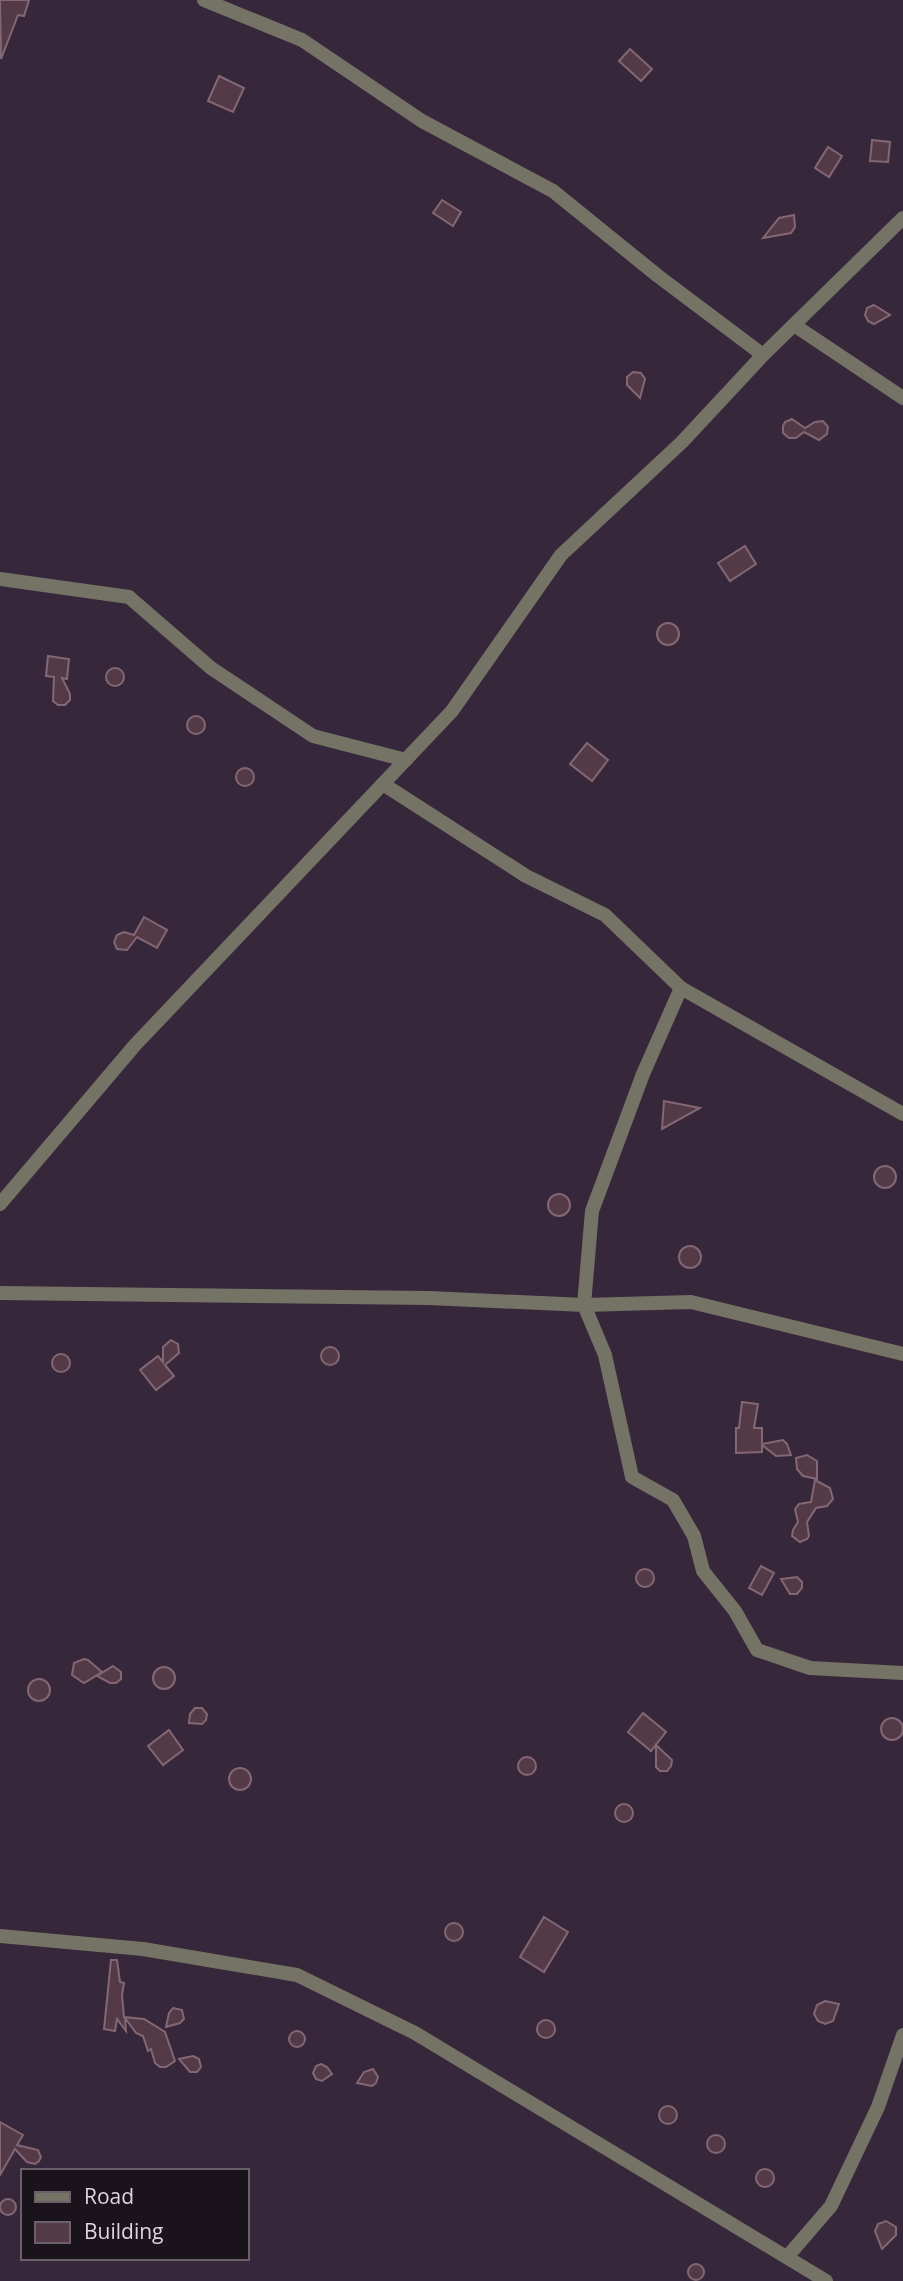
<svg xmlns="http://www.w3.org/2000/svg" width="903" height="2281" viewBox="0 0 903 2281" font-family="'Open Sans',sans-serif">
<rect width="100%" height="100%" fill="#37273a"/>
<g fill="#543a47" stroke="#836775" stroke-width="2">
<path d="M0 0H29L24 16 18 15 1 59Z"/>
<path d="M630 49 652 69 641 81 619 61Z"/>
<path d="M219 76 244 88 233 112 208 101Z"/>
<path d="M872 140 890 142 888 162 870 161Z"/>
<path d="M828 147 842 156 829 177 815 168Z"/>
<path d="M442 200 461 212 453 226 433 213Z"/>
<path d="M794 215 795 227 791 233 763 238 779 218Z"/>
<path d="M874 305 890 315 874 324 868 321 865 315 867 308Z"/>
<path d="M633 372 641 373 645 379 640 398 627 385V377Z"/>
<path d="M792 419 805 428 815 422 823 421 828 427 827 434 819 440 804 432 796 438H789L783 433V426L785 422Z"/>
<path d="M745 546 756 564 730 581 718 563Z"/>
<circle cx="668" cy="634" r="11"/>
<path d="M48 656 69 659 67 679 62 678 70 694V700L65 705H58L53 701 54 677 46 676Z"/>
<circle cx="115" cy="677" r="9"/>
<circle cx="196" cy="725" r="9"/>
<path d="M587 743 608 760 592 781 570 764Z"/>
<circle cx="245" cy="777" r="9"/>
<path d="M144 917 167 930 157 948 137 937 127 950 117 949 114 942 117 935 124 932 134 935Z"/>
<path d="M664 1101 700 1108 662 1129Z"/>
<circle cx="885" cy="1177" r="11"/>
<circle cx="559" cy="1205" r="11"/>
<circle cx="690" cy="1257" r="11"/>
<path d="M171 1340 178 1344 179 1353 165 1365 174 1376 156 1390 140 1370 158 1356 163 1362V1347Z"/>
<circle cx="330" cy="1356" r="9"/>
<circle cx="61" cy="1363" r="9"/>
<path d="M742 1402 758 1404 754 1428H762V1444L783 1440 787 1444 791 1455 776 1456 762 1445V1452L736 1453V1428H739Z"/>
<path d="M807 1455 817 1461V1479L803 1476 797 1469 796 1458Z"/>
<path d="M815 1480 830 1488 833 1499 827 1506 816 1508 807 1522 809 1536 807 1539 800 1542 792 1536 793 1530 798 1522 795 1509 799 1504 811 1502Z"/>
<path d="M761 1566 774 1573 762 1595 749 1588Z"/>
<circle cx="645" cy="1578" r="9"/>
<path d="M797 1577 802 1582V1588L797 1594H790L781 1579Z"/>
<path d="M84 1659 88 1660 102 1672 84 1683 72 1675 74 1663Z"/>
<path d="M113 1666 121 1672V1679L116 1683H110L97 1676Z"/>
<circle cx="164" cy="1678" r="11"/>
<circle cx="39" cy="1690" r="11"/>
<path d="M195 1708H202L207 1714 206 1720 202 1724 189 1723 190 1714Z"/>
<path d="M643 1713 666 1732 651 1751 628 1732Z"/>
<circle cx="892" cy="1729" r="11"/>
<path d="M169 1730 183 1750 163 1765 148 1746Z"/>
<path d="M656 1745 672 1760 671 1766 667 1771H660L656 1767Z"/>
<circle cx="527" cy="1766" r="9"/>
<circle cx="240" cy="1779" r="11"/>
<circle cx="624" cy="1813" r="9"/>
<path d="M544 1917 568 1932 544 1972 520 1957Z"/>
<circle cx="454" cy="1932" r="9"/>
<path d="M111 1960H117L120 1982 124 1983 122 1995 124 2017 144 2019 165 2032 175 2061 166 2067H160L155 2063 151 2049 148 2051 143 2036 136 2033 125 2018 126 2031 117 2019 115 2031 104 2029Z"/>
<path d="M825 2001 839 2004 833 2021 825 2024 818 2021 814 2014 817 2005Z"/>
<path d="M173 2008 182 2010 184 2019 180 2023 166 2027 169 2013Z"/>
<circle cx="546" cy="2029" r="9"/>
<circle cx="297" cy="2039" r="8"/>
<path d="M193 2056 199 2059 201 2067 197 2072H190L179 2059Z"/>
<path d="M321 2064 327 2067 332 2074 322 2081 316 2079 313 2073 316 2066Z"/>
<path d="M373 2069 378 2077 376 2083 372 2086 357 2083 364 2072Z"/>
<circle cx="668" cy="2115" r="9"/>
<path d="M0 2122 23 2135 17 2145 38 2150 41 2157 39 2161 35 2164 27 2162 15 2149 0 2175Z"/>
<circle cx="716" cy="2144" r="9"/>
<circle cx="765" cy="2178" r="9"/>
<circle cx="8" cy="2207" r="8"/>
<path d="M886 2221 896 2227V2235L882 2249 875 2231 878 2224Z"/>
<circle cx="696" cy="2272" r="8"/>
</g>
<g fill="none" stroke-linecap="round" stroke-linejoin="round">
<g stroke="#757266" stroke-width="14">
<path d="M204 0 302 40 422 121 553 191 658 276 763 355"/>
<path d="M794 325 903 398"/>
<path d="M0 579 129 597 211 668 313 736 406 760"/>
<path d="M383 784 526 876 605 915 681 988 903 1114"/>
<path d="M681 988 643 1074 592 1211 584 1305 605 1355 632 1477 673 1500 694 1536 703 1571 735 1611 757 1650 810 1668 903 1673"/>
<path d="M0 1204 135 1045 452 711 561 555 682 442 763 355 903 218"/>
<path d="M0 1293 429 1298 584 1305 691 1302 903 1354"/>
<path d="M787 2257 831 2206 878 2107 903 2035"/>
</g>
<path stroke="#757266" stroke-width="14" d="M0 1936 143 1949 297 1975 415 2033 826 2281"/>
</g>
<rect x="21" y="2169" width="228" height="91" fill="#1a131b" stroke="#69606a" stroke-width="2"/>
<rect x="35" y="2192" width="35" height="10" fill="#757266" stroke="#69606a" stroke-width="2"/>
<text x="84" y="2204" font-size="21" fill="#dfd4e1">Road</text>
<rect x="35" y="2222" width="35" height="21" fill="#543a47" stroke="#69606a" stroke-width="2"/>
<text x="84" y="2239" font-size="21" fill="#dfd4e1">Building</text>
</svg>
